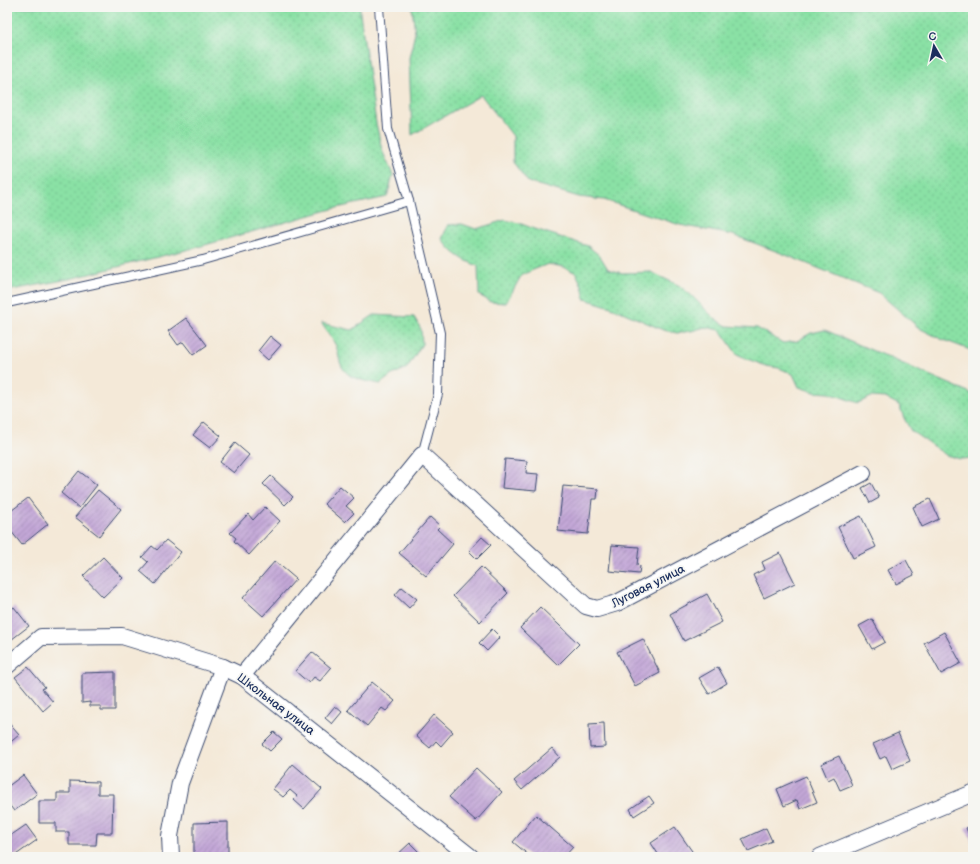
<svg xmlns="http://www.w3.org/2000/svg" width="980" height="864" viewBox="0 0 980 864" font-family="'Balsamiq Sans',sans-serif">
<defs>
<pattern id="grass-dots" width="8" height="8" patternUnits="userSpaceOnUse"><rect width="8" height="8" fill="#8ae1a5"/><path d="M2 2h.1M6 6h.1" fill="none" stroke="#76c190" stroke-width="1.8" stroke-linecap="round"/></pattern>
<pattern id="building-hatch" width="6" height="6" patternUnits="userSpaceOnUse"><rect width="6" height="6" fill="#c3a7d7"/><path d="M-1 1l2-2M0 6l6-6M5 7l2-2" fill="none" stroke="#9e88b2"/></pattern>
</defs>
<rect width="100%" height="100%" fill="#f6f6f2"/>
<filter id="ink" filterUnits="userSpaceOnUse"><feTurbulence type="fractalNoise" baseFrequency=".025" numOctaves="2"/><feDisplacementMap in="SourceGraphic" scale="8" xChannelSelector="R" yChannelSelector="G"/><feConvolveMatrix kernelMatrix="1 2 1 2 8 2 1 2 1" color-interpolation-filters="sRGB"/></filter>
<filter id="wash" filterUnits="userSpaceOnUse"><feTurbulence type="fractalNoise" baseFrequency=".012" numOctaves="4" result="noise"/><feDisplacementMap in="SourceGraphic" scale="16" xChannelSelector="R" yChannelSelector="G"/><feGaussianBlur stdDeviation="0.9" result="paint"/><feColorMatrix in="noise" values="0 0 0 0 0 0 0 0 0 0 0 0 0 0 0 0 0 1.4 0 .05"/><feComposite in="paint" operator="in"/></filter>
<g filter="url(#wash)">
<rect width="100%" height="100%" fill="#f4e9d8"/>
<g fill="url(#grass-dots)" stroke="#528882">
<path d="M7 7H360V13L376 123 382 150 393 175 387 197 332 209 198 247 69 279 7 291Z"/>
<path d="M412 7H973V351L941 339 919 328 879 293 781 253 733 235 680 225 604 200 579 197 528 182 513 162V136L481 95 412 135 409 58 415 33Z"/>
<path d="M505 220 519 223 532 228 588 246 600 256 608 269 622 273 651 272 680 286 692 296 715 319 727 326 757 328 783 343 797 341 811 333 825 330 973 394V458L960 459 946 455 911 431 904 418 899 405 886 398 871 397 858 403 829 393 814 392 799 387 793 374 779 368 766 366 750 360 737 354 720 330 705 327 691 331 677 333 663 330 611 307 585 299 582 286 576 273 564 267 548 264 533 270 521 276 506 303 491 302 479 295 478 266C461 259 453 254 442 239L448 225 462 224 476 229Z"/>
<path d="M374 315 414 317 421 329 422 344 407 368 392 375 380 384C372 382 354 380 348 374 338 366 340 356 336 346 332 338 326 330 321 323L352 330Z"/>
</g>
<g id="blocks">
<g fill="url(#building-hatch)">
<path d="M186 318 207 345 193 355 183 342 178 345 168 331Z"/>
<path d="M270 336 281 345 268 360 258 351Z"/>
<path d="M204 422 221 436 210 448 193 435Z"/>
<path d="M235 443 249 455 234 473 220 462Z"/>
<path d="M505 459 527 461 526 473 538 474 536 491 502 488Z"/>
<path d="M79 471 97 485 79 508 61 493Z"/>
<path d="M271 476 293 497 285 505 263 484Z"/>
<path d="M871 483 879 498 870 503 862 488Z"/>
<path d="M340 486 354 498 346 506 354 513 345 522 324 504Z"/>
<path d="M563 486 598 489 597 499H592L588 534 558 531Z"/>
<path d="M98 490 121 509 99 536 75 517Z"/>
<path d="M28 498 48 524 22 545 7 526V514Z"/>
<path d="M930 499 939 519 922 527 913 507Z"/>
<path d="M265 507 280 521 249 555 234 541 236 538 230 533 248 514 253 520Z"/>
<path d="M861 516 876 547 853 558 838 527Z"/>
<path d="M430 517 440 526 437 529 453 544 426 576 399 553Z"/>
<path d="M482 537 491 545 477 559 469 551Z"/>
<path d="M166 540 181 552 155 584 140 571 148 562 142 557 152 546 157 550Z"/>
<path d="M612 545 639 547 637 565 640 566 639 574 609 571Z"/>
<path d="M780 553 795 583 764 598 753 575 765 569 762 562Z"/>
<path d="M103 557 123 578 103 597 83 576Z"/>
<path d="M906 560 914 575 896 584 888 570Z"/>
<path d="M275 561 296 579 263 616 243 598Z"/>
<path d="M481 567 508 593 480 622 453 596Z"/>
<path d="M402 587 417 599 409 608 395 595Z"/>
<path d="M707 594 722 622 684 641 670 614Z"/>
<path d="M14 607 29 626 7 643V612Z"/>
<path d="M540 607 579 644 558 665 520 628Z"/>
<path d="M872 619 885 642 872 649 859 626Z"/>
<path d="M492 629 500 637 487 651 479 643Z"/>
<path d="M944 632 961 663 941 674 924 643Z"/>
<path d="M643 639 660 673 635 686 617 652Z"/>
<path d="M312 652 331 668 320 681 314 677 309 683 295 671Z"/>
<path d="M28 667 45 687 42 689 53 702 43 711 15 677Z"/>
<path d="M718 667 727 683 709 694 699 678Z"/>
<path d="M115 672V710H101V706H90V702L82 703V673Z"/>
<path d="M372 682 395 701 386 711 382 708 367 726 348 710Z"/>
<path d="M335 706 342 712 332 724 325 718Z"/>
<path d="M434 715 453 732 441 746 436 741 430 748 416 736Z"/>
<path d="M7 721 19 735 7 745Z"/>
<path d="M604 723 605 747 590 748 589 724Z"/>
<path d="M274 732 282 739 270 751 262 744Z"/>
<path d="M898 733 910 761 892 769 886 756 880 759 873 744Z"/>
<path d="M552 748 560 757 522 790 514 781Z"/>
<path d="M839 756 852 785 840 790 834 777 828 780 821 764Z"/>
<path d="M293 764 322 789 304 809 294 800 297 796 290 790 283 797 273 789Z"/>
<path d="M476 768 502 792 476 821 449 797Z"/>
<path d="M23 775 37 794 14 811 7 802V787Z"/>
<path d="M806 776 817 802 800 809 797 800 784 806 777 789Z"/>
<path d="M70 781 98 782V794H113L112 833H97L96 845H69V832H56V823H39V801H57V793H70Z"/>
<path d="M649 796 654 803 634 816 630 809Z"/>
<path d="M536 815 573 847 564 857H531L513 842Z"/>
<path d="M228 822V857H194V823Z"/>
<path d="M26 825 37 840 13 857H7V838Z"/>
<path d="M973 825V844L966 828Z"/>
<path d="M675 827 694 854 689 857H660L651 843Z"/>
<path d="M766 828 772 841 748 851 742 839Z"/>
<path d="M410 843 421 854 419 857H395Z"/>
</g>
</g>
</g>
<g filter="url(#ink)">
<use href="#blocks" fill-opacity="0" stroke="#3c4b70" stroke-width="1"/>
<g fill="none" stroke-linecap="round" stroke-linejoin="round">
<defs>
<g id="lane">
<path d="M379 7 388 129 409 201 440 333 438 394 422 455"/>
<path d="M7 303 203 260 409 201"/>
</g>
<g id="street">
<path d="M7 666 41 637 122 636 223 667 242 676 471 857"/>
<path d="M242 676 422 455 586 606 597 609 617 603 863 473"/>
<path d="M171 857 170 836 180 783 223 667"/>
<path d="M820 857 973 793"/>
</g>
</defs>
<use href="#lane" stroke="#3c4b70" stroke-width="10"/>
<use href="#street" stroke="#3c4b70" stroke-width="18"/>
<use href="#lane" stroke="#fff" stroke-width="8"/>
<use href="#street" stroke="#fff" stroke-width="16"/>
</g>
</g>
<g text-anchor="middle" stroke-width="3.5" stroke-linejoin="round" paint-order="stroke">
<g font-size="12" fill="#1b2f5e" stroke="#f6f6f2">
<text transform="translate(648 586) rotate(-27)" y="4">Луговая улица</text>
<text transform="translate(276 704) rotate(37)" y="4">Школьная улица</text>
</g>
</g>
<rect width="980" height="864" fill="none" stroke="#f6f6f2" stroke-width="24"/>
<g transform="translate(934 46) rotate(351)" stroke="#f6f6f2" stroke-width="3" paint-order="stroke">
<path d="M0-3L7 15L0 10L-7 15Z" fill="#1b2f5e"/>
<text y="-6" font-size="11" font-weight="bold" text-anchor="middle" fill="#1b2f5e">С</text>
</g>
</svg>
